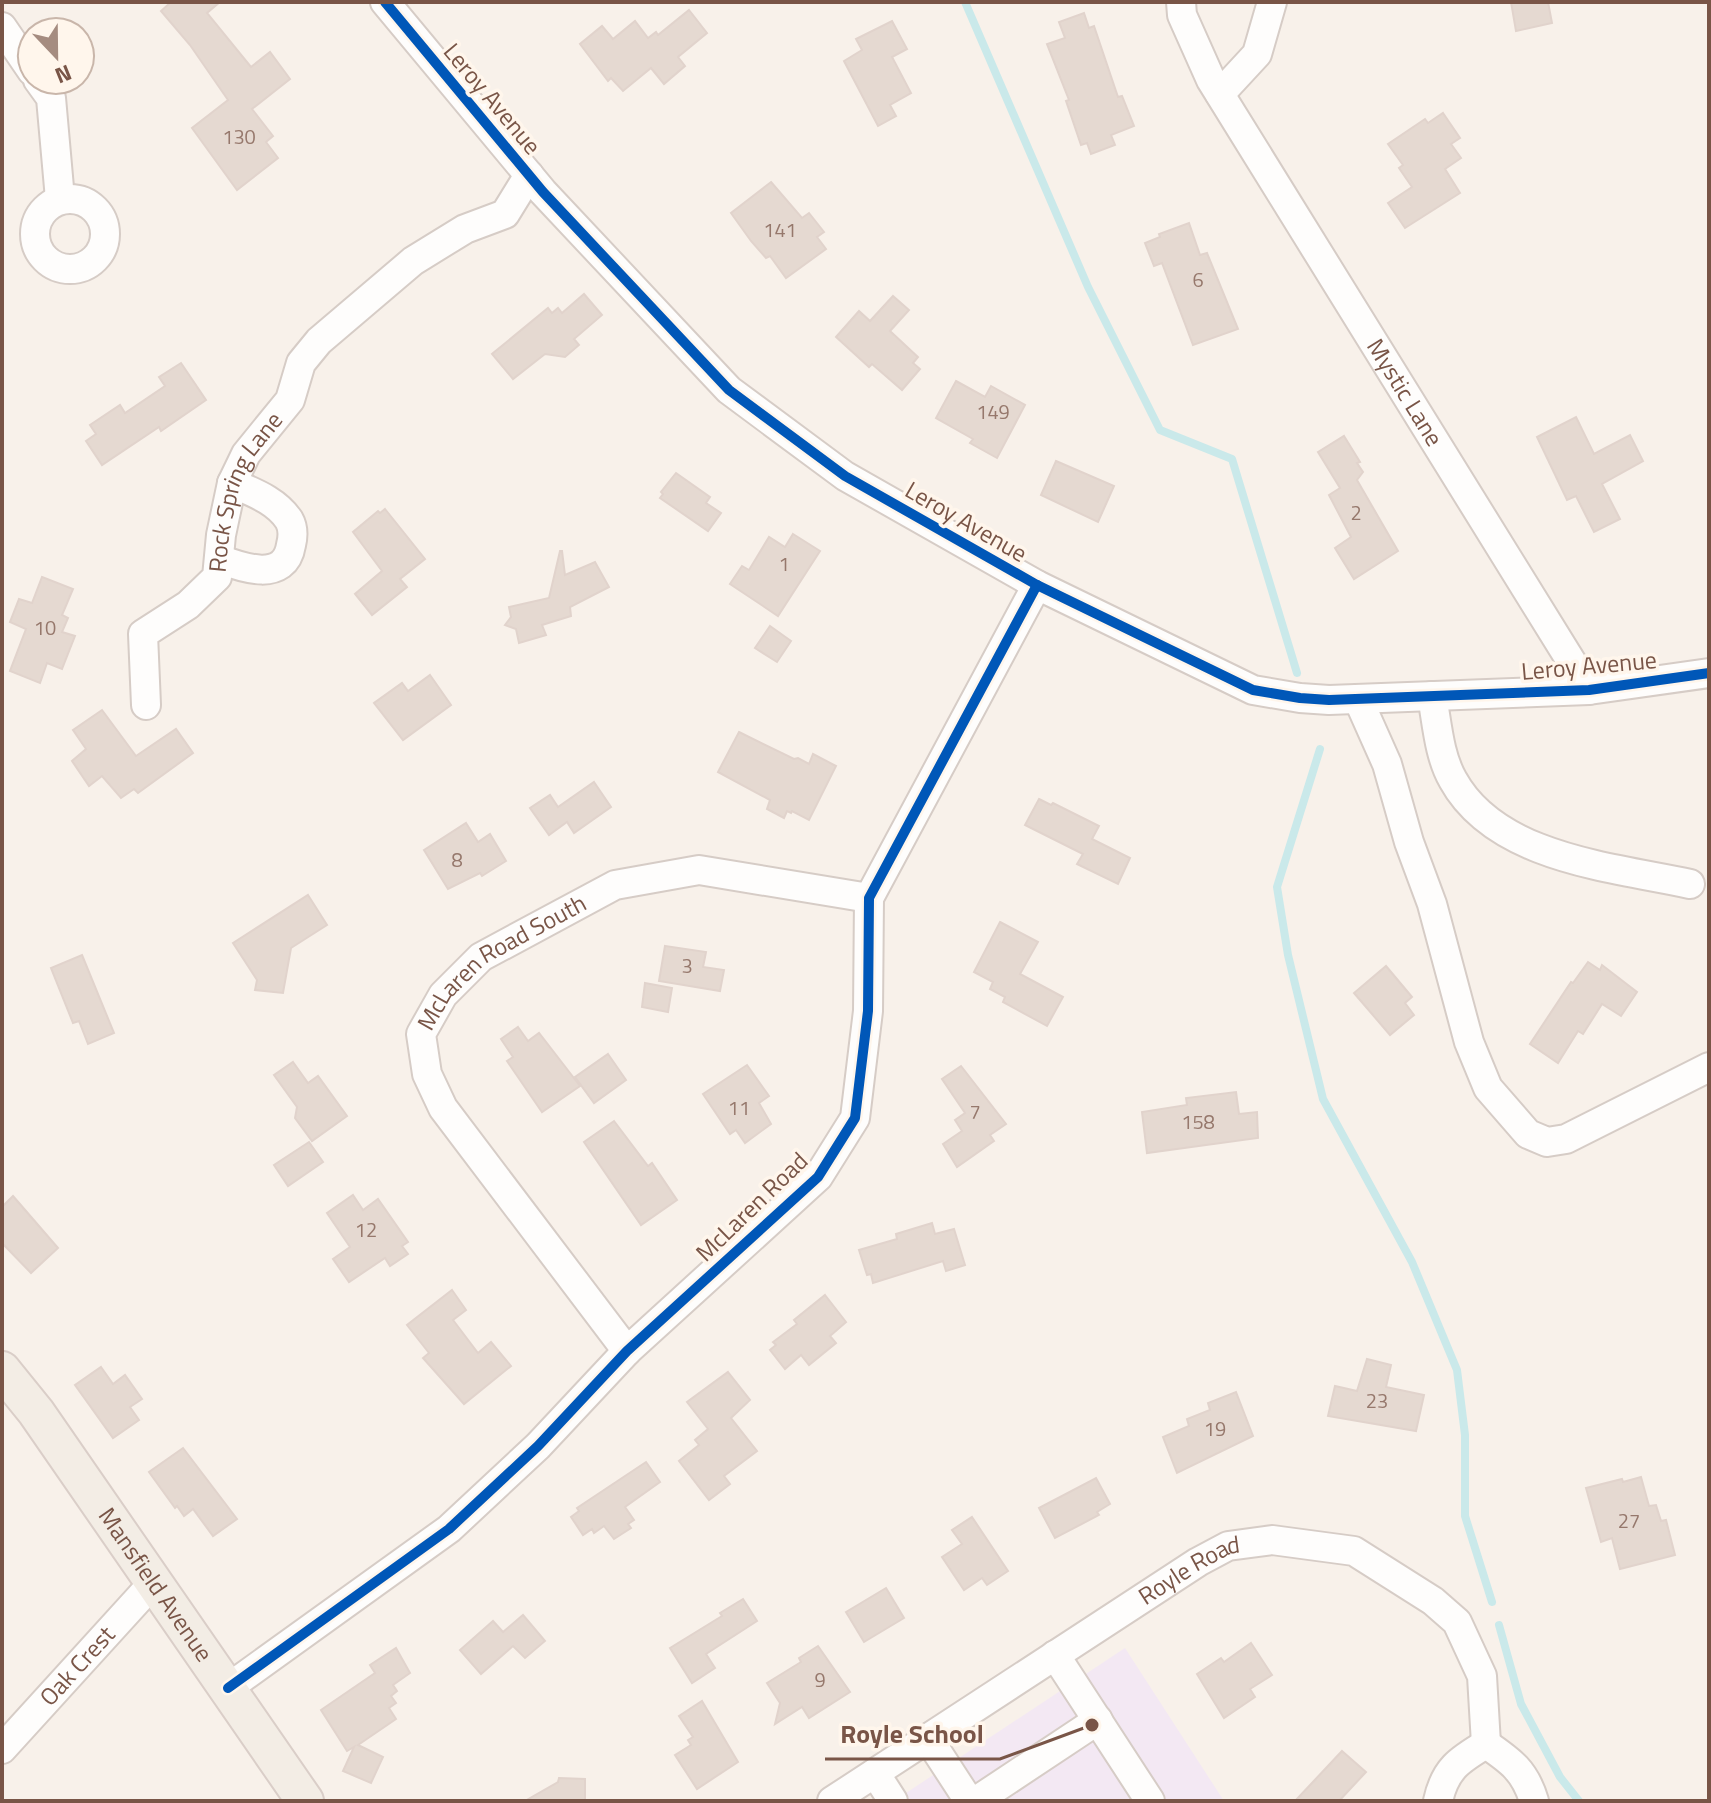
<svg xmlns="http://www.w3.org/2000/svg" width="1711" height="1803" viewBox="0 0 1711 1803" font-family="'Titillium Web',sans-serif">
<rect width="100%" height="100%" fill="#f8f1ea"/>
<path fill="#f3e8f3" d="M1125 1648 1224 1801H894Z"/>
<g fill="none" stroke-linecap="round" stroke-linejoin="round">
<g stroke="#cae9ea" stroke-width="8">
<path d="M965 2 1088 287 1160 430 1232 459 1297 673"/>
<path d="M1320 749 1277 887 1288 955 1323 1099 1412 1262 1457 1370 1465 1435V1516L1492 1602"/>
<path d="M1499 1625 1521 1704 1560 1777 1579 1801"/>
</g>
</g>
<g fill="#e5d9d1" stroke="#e1d3cc" stroke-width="2">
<path d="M171 2H220L207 13 251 67 270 52 290 79 252 109 273 136 266 142 278 158 237 190 192 128 228 100 190 45 161 11Z"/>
<path d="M1511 2H1548L1552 23 1516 31Z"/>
<path d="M689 10 707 33 678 57 685 66 664 84 651 68 623 91 611 78 608 81 580 44 602 26 613 39 635 21 648 38 656 32 658 35Z"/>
<path d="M1084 13 1089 28 1094 26 1118 97 1122 96 1134 126 1111 135 1115 145 1091 154 1087 143 1081 145 1066 101 1069 100 1047 44 1065 38 1059 22Z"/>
<path d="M892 21 907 49 892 57 911 93 890 105 896 116 878 126 844 61 862 50 856 39Z"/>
<path d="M1443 113 1460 138 1451 144 1461 158 1445 169 1460 193 1405 228 1388 203 1412 187 1399 168 1403 165 1388 144 1425 119 1428 123Z"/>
<path d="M771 182 802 218 809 213 824 232 817 237 826 249 786 278 770 256 766 258 751 241 731 213Z"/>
<path d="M1189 223 1200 255 1207 253 1238 329 1193 345 1162 263 1154 266 1145 243 1160 237 1159 234Z"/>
<path d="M584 294 602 315 574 339 579 345 565 357 545 354 513 379 492 354 548 308 552 313 558 308 562 313Z"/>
<path d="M893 296 909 310 890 331 918 357 913 363 920 369 902 390 872 364 869 367 836 337 859 311 870 321Z"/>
<path d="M181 363 206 400 161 431 159 427 102 465 86 441 96 434 90 425 120 405 125 413 165 386 159 377Z"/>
<path d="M956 381 985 397 991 386 1025 405 997 458 970 443 973 439 936 418Z"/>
<path d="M1576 417 1594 454 1630 435 1643 461 1602 484 1620 519 1594 532 1576 496 1567 500 1537 437Z"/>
<path d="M1344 436 1360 462 1357 463 1363 472 1357 480 1398 551 1354 579 1335 548 1351 537 1329 495 1340 488 1318 452Z"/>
<path d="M1056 461 1114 486 1098 522 1041 495Z"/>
<path d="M676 473 710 497 706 503 721 513 708 531 660 498 663 494 661 492Z"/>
<path d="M385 509 425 559 400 579 407 587 372 615 355 594 382 571 353 532 378 511 380 513Z"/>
<path d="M793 534 820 551 778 616 730 584 742 566 749 570 769 537 785 547Z"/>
<path d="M560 551H562L565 575 595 562 609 587 570 607 571 616 542 625 546 635 519 643 516 629 505 625 511 617 509 607 549 598Z"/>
<path d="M42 577 73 589 62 615 68 618 62 632 75 636 62 669 47 663 40 683 10 671 26 629 10 622 19 599 32 603Z"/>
<path d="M770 626 791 641 777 662 755 648Z"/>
<path d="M430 675 451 705 403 740 374 703 402 683 408 691Z"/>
<path d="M102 710 136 756 176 729 193 753 138 793 134 789 121 798 102 776 89 786 72 761 86 749 73 730Z"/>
<path d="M739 732 794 759 798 758 809 764 813 754 836 766 809 820 792 811 791 813 787 811 784 818 767 809 770 800 718 772Z"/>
<path d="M594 782 611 807 574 833 567 822 549 835 530 808 550 795 558 807Z"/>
<path d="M1039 799 1051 805 1053 803 1099 826 1092 839 1130 858 1118 884 1077 864 1083 854 1025 825Z"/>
<path d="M466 823 478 842 490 834 506 861 482 876 480 873 448 889 424 850Z"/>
<path d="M308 895 327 925 291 948 283 993 255 990 257 980 233 943Z"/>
<path d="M1000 922 1038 942 1020 974 1063 997 1047 1026 1003 1002 1005 997 990 989 993 982 974 972Z"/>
<path d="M665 946 706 952 703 967 724 970 720 991 659 981Z"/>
<path d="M82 955 114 1033 88 1044 79 1021 73 1023 51 968Z"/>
<path d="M1588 962 1600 970 1602 965 1637 992 1621 1016 1602 1004 1583 1034 1578 1031 1558 1063 1530 1044 1571 982 1573 983Z"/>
<path d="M1386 966 1412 997 1405 1003 1414 1015 1390 1035 1354 993Z"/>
<path d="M645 983 672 988 668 1012 642 1007Z"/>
<path d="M518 1027 528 1041 539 1033 580 1086 542 1112 507 1061 513 1057 501 1039Z"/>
<path d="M608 1054 626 1080 594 1103 575 1077Z"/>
<path d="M293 1062 308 1083 318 1076 347 1116 312 1141 295 1118 297 1107 274 1075Z"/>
<path d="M747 1065 769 1096 759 1103 771 1124 745 1143 736 1130 730 1134 703 1094Z"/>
<path d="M961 1066 1006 1124 990 1135 994 1141 957 1167 943 1144 962 1131 955 1120 965 1113 942 1079Z"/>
<path d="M1236 1092 1239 1114 1257 1112 1258 1138 1147 1153 1142 1112 1187 1105 1186 1098Z"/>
<path d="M614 1121 648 1166 652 1163 677 1200 641 1225 584 1142Z"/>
<path d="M309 1142 323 1162 288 1186 274 1165Z"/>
<path d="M353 1195 363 1210 378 1199 408 1242 402 1246 408 1254 390 1266 385 1258 349 1282 333 1259 350 1247 327 1213Z"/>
<path d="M13 1196 58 1248 31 1273 2 1243V1207Z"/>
<path d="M932 1223 935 1234 954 1229 965 1265 946 1271 943 1261 873 1283 871 1274 867 1275 859 1250 897 1239 896 1234Z"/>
<path d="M452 1290 466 1310 453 1320 478 1353 491 1342 511 1366 464 1404 423 1358 429 1353 407 1325Z"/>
<path d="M825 1295 846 1322 830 1336 836 1343 809 1365 801 1355 785 1369 770 1350 776 1345 773 1342 797 1324 794 1320Z"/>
<path d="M1367 1359 1391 1365 1386 1387 1424 1395 1416 1431 1328 1416 1335 1386 1357 1391Z"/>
<path d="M101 1367 113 1384 125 1375 142 1399 130 1407 139 1420 113 1438 75 1385Z"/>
<path d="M728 1372 750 1400 731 1418 757 1451 724 1476 730 1484 709 1500 679 1461 699 1445 695 1440 708 1429 687 1402Z"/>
<path d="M1236 1392 1253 1436 1177 1473 1163 1437 1189 1426 1187 1419 1210 1410 1208 1403Z"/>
<path d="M183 1448 237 1519 213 1536 193 1509 184 1516 177 1506 175 1508 149 1472Z"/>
<path d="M646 1462 660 1482 625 1507 634 1520 628 1524 631 1528 614 1539 604 1526 594 1533 592 1529 583 1535 571 1517 579 1511 577 1508Z"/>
<path d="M1641 1477 1649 1506 1656 1505 1661 1521 1666 1520 1675 1555 1620 1569 1612 1538 1601 1542 1586 1488 1622 1479 1623 1482Z"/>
<path d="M1096 1478 1110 1504 1097 1512 1099 1515 1055 1538 1039 1508Z"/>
<path d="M972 1517 1008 1571 987 1585 982 1578 964 1590 942 1557 962 1544 952 1530Z"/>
<path d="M886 1588 904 1618 864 1642 846 1612Z"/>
<path d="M743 1599 757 1621 706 1654 715 1668 692 1683 670 1648 722 1616 720 1613Z"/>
<path d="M523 1615 545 1641 525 1658 513 1646 481 1674 460 1650 493 1621 503 1632Z"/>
<path d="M1251 1643 1272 1675 1250 1689 1255 1697 1224 1718 1197 1674 1221 1658 1224 1662Z"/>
<path d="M818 1646 850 1692 809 1718 802 1707 775 1724 780 1703 767 1683 801 1662 799 1658Z"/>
<path d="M396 1648 410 1673 393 1685 397 1691 391 1696 396 1703 389 1708 396 1719 358 1745 383 1757 371 1783 343 1771 354 1747 347 1751 321 1710 375 1673 370 1665Z"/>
<path d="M702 1701 738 1762 697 1789 675 1755 691 1745 688 1740 693 1737 679 1716Z"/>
<path d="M1342 1751 1366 1772 1339 1801H1295Z"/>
<path d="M559 1778 585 1779V1801H525L558 1782Z"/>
</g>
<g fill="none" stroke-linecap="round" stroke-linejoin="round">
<defs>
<g id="minor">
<path d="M385 2 543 192 729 390 845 476 1037 585 1253 690 1300 698 1329 700 1589 690 1709 673"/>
<path id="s1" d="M1181 2 1182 15 1211 80 1589 690"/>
<path d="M2 27 32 71"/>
<path d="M38 80 51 98 60 199"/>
<path d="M1220 94 1257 54 1272 2"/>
<circle cx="70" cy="234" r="35"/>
<path d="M219 559C243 568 285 583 291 545 293 537 293 527 289 520 276 500 252 492 232 483"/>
<path d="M1432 696C1437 723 1439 756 1453 780 1496 858 1611 867 1690 884"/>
<path d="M1358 699 1387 764 1409 842 1432 904 1469 1042 1488 1088 1528 1134 1547 1142 1566 1139 1709 1067"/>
<path id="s2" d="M146 705 143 634 188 605 217 577 221 535 232 483 246 454 290 400 301 363 319 341 413 261 465 229 505 214 529 175"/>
<path id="s3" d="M627 1351 443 1108 427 1074 421 1034 443 995 481 957 615 885 699 870 869 898"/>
<path d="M1055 1655 1150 1801"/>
<path d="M228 1688 449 1529 538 1446 627 1351 818 1177 855 1118 868 1011 869 898 1037 585"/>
<path d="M928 1738 969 1801"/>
<path d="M1486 1744C1511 1761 1525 1771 1534 1801"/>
<path id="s4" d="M2 1749 154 1582"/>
<path d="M875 1773 893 1801"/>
<path id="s5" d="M832 1801 1198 1562 1228 1546 1272 1540 1354 1551 1433 1601 1457 1622 1482 1676 1486 1744"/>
<path d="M976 1801 1098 1720"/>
<path d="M1438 1801C1445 1769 1459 1760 1486 1744"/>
</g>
<g id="major">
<path id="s6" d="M2 1370 36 1412 305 1801"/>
</g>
</defs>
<use href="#minor" stroke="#d6ccc6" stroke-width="32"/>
<use href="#major" stroke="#dacec8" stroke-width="40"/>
<use href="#minor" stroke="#fefdfc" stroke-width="28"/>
<use href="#major" stroke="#f3ede5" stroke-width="36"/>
<defs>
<g id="cycleway">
<path d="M385 2 543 192 729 390 845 476 1037 585 1253 690 1300 698 1329 700 1589 690 1709 673"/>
<path d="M228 1688 449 1529 538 1446 627 1351 818 1177 855 1118 868 1011 869 898 1037 585"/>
</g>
</defs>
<use href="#cycleway" stroke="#fff6ec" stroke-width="15"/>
<use href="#cycleway" stroke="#0057b8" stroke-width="10"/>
</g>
<g text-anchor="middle" stroke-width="7" stroke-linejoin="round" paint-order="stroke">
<g font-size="20" fill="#96786c">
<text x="239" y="144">130</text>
<text x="780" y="237">141</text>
<text x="1198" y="287">6</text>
<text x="993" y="419">149</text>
<text x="1356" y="520">2</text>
<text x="784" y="571">1</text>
<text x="45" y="635">10</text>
<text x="457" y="867">8</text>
<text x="687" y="973">3</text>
<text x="739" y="1115">11</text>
<text x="975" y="1119">7</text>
<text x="1198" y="1129">158</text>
<text x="366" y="1237">12</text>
<text x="1377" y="1408">23</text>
<text x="1215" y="1436">19</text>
<text x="1629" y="1528">27</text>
<text x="820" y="1687">9</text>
</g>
<g font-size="24" fill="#795547" stroke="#fff6ec">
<text transform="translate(492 99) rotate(50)" y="8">Leroy Avenue</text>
<text dy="8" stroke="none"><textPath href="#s1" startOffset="452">Mystic Lane</textPath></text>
<text dy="8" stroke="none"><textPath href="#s2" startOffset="256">Rock Spring Lane</textPath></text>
<text transform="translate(966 522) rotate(30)" y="8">Leroy Avenue</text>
<text transform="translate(1589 666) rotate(-5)" y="8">Leroy Avenue</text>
<text dy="8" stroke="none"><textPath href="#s3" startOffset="494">McLaren Road South</textPath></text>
<text transform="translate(752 1207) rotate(-44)" y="8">McLaren Road</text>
<text dy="8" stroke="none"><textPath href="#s5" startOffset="426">Royle Road</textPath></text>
<text dy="8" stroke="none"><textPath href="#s6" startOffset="264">Mansfield Avenue</textPath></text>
<text dy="8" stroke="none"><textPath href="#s4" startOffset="112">Oak Crest</textPath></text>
</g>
</g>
<path fill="none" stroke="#795547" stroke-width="3" d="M1092 1725L1000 1759H825"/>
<circle fill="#795547" stroke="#fff6ec" stroke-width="3" cx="1092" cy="1725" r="8"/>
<g font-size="26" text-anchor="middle" font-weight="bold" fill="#795547" stroke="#fff6ec" stroke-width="7" stroke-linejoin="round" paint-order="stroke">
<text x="912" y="1743">Royle School</text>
</g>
<rect width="1711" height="1803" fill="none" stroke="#795547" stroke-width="8"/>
<g transform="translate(56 56) rotate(158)"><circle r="38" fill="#fff6ec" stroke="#c9b6aa" stroke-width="2"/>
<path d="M0-6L14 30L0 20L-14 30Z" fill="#a58c80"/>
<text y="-12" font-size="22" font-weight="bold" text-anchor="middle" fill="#795547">N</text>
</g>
</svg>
